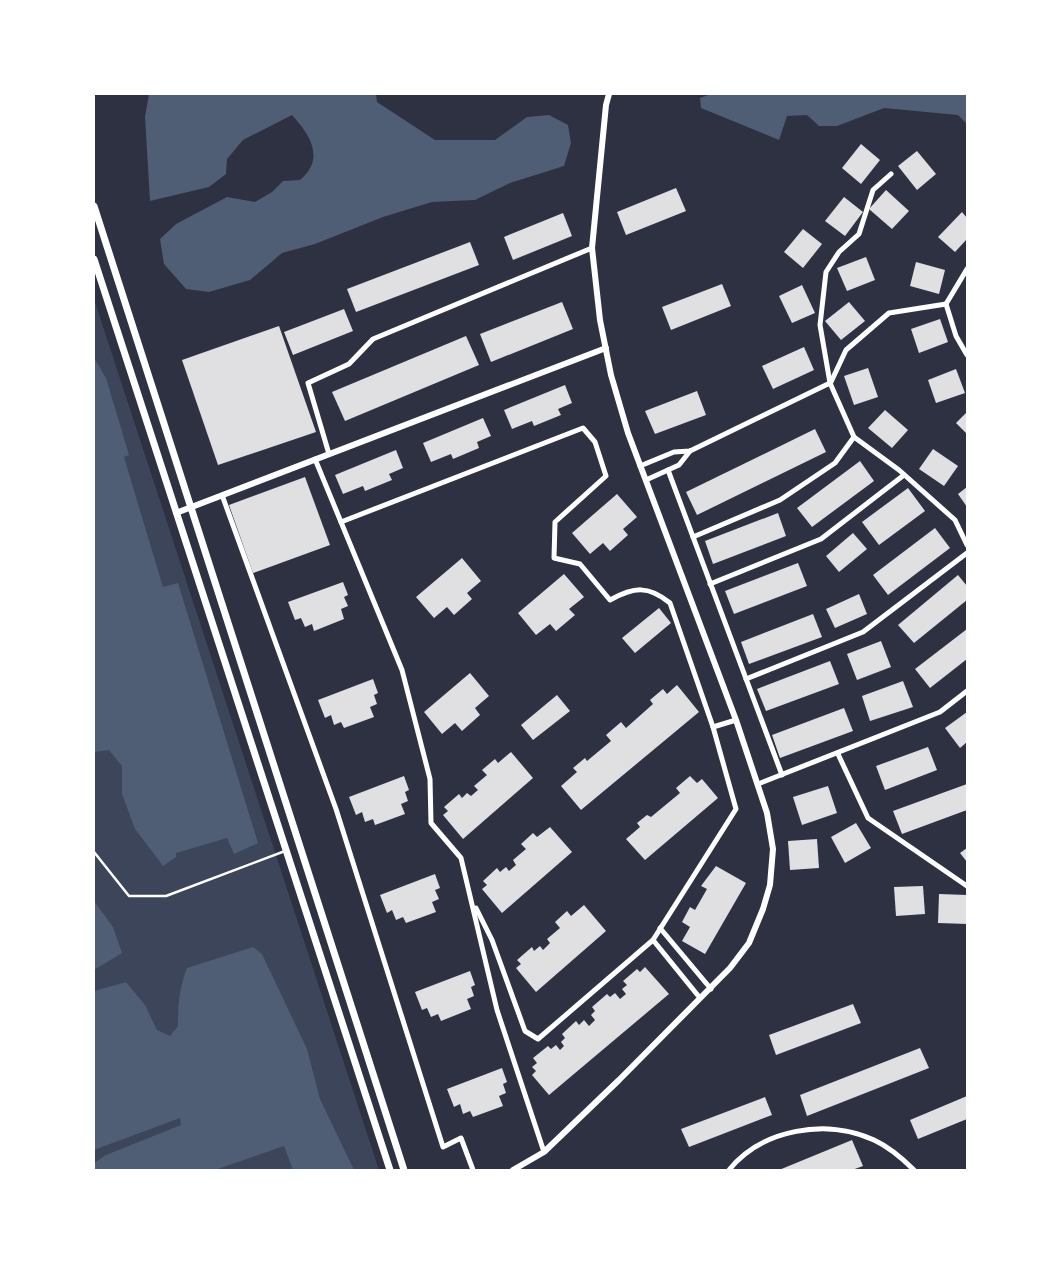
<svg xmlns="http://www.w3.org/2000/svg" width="1061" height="1264" viewBox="0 0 1061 1264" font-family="Mulish,sans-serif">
<rect width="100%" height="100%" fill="#2d3142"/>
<path fill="#3c4559" d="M94 299 379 1170H94Z"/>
<g fill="#4f5d75">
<path d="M149 94H376L377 102 435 140H495L527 117 549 115 568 125 571 143 564 166 510 183 475 200 432 202 383 217 315 244 282 253 250 280 209 292 186 289 164 264 160 239 176 224 227 197 255 202 272 192 283 181 300 180C325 159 311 136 292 115L243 140 227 159 226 174 209 187 150 201 145 117Z"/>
<path d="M711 94H967V124L958 115 884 108 837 126H819L807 115 787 116 779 140 701 108 700 98Z"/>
<path d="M94 358 106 378 129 455 124 457 163 587 178 583 258 843 234 854 227 838 176 853V857L163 866 135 829 122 794V766L109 750 94 752Z"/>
<path d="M94 901 113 927 122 953 94 970Z"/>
<path d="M253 947 262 954 307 1049 320 1099 354 1170H293L284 1146 215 1170H94V1163L106 1155 181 1125 180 1118 94 1150V991L126 982 145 1005 157 1030 170 1036 178 1026C178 1005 179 988 187 968Z"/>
</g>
<g fill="#e0e0e3">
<path d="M861 144 880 160 861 184 842 168Z"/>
<path d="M917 151 936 174 917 190 898 166Z"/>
<path d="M676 188 686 211 626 235 617 212Z"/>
<path d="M886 190 909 211 892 229 869 209Z"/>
<path d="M844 197 863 212 845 236 825 221Z"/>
<path d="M962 212 967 218V239L955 252 938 237Z"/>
<path d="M563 213 572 236 513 260 504 237Z"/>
<path d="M803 229 822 244 803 268 784 252Z"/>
<path d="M470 242 479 265 356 312 347 289Z"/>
<path d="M866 257 875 280 847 291 837 268Z"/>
<path d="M916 262 945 270 939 294 910 286Z"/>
<path d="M722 284 731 306 671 330 662 307Z"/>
<path d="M802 285 815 313 792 323 779 296Z"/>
<path d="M562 302 573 329 491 362 480 334Z"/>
<path d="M849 302 865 321 841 340 825 321Z"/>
<path d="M344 309 353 331 293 355 284 332Z"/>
<path d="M940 319 948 342 919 353 911 329Z"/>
<path d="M279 326 316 432 218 465 182 360Z"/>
<path d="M466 336 479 365 345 421 332 392Z"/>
<path d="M804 347 814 370 773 389 762 366Z"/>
<path d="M868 368 878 397 854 405 844 376Z"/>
<path d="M956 369 965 393 936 403 928 380Z"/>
<path d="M565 385 572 403 558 409 561 415 534 426 532 421 512 429 504 410Z"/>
<path d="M697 391 706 415 655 434 645 411Z"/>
<path d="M885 410 908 430 892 448 868 428Z"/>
<path d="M967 412V434L956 423Z"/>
<path d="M483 418 491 436 477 442 479 448 453 459 451 454 431 462 423 443Z"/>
<path d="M815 429 826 452 697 515 686 492Z"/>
<path d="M933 449 958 466 944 486 919 469Z"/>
<path d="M396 450 403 468 389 474 392 480 365 491 363 486 343 494 335 475Z"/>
<path d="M860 461 874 481 812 527 797 508Z"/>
<path d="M305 477 330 545 253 573 229 505Z"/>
<path d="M967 487V507L958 494Z"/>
<path d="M908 488 925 511 879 545 862 522Z"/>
<path d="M617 494 637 517 623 529 628 535 610 551 603 543 590 554 572 533Z"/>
<path d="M778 513 786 536 713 564 705 541Z"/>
<path d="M935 528 950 548 888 595 873 575Z"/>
<path d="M853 533 867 549 839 572 826 556Z"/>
<path d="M462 558 481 581 467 593 472 599 454 615 447 607 434 618 416 597Z"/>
<path d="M798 563 807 586 734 614 725 591Z"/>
<path d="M564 574 584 597 569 609 575 615 556 631 550 624 536 635 518 613Z"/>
<path d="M958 575 967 586V600L914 643 898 625Z"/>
<path d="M343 582 348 595 344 597 348 606 341 609 344 619 314 631 312 624 305 627 301 618 295 620 288 602Z"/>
<path d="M859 594 867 614 835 628 826 609Z"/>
<path d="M659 608 671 623 635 653 622 638Z"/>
<path d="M813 614 822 637 749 664 741 642Z"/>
<path d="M967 629V659L930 688 915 669Z"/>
<path d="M881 641 891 667 857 680 847 654Z"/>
<path d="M830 661 839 684 766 711 757 689Z"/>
<path d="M470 673 489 696 475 708 480 715 462 731 455 723 442 734 424 712Z"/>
<path d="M373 679 378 693 374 695 377 704 370 707 374 717 344 728 341 722 334 725 331 715 325 718 318 700Z"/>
<path d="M903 681 913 707 870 721 862 696Z"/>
<path d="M677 685 699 712 581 810 561 786 577 772 573 768 585 758 587 761 611 741 606 735 621 722 626 728 653 704 650 700 663 689 667 694Z"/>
<path d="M557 695 570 711 533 740 521 725Z"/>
<path d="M844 708 853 731 780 758 772 735Z"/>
<path d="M967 712V742L960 748 945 728Z"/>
<path d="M928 747 937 770 885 790 876 766Z"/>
<path d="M511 752 533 778 463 839 443 815 448 811 444 807 459 794 462 798 467 793 471 796 478 790 474 786 487 775 482 770 495 759 498 763Z"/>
<path d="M404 776 409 790 405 792 408 801 401 804 405 814 375 825 373 819 365 822 362 812 356 815 349 797Z"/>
<path d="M690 776 697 783 702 779 718 798 645 860 626 839 640 827 637 823 647 815 651 817 680 793 676 788Z"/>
<path d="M967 784V810L902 834 893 811Z"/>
<path d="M828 786 837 813 802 825 793 797Z"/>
<path d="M856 823 871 848 845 863 831 837Z"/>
<path d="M550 827 572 852 502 913 482 889 487 885 483 881 497 868 500 872 506 867 509 871 516 865 513 860 526 849 521 844 533 833 537 837Z"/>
<path d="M817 839 819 868 790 870 788 841Z"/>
<path d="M967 848V862L960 853Z"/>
<path d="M716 866 746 883 705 954 682 941 690 927 682 922 690 907 695 910 707 889 701 886Z"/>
<path d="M435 874 440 888 435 890 439 899 432 902 436 912 406 923 403 917 396 920 392 910 387 913 380 895Z"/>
<path d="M923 886 925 914 896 916 894 887Z"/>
<path d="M939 894 967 895V924L938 923Z"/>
<path d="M584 905 606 931 536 992 516 968 521 964 517 960 532 947 534 951 540 946 543 950 550 943 547 939 560 928 555 922 567 911 571 916Z"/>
<path d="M645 967 669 994 549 1095 532 1075 536 1071 532 1067 537 1063 533 1058 548 1046 551 1049 556 1045 560 1050 564 1046 561 1042 565 1038 562 1034 576 1021 579 1025 584 1020 589 1026 595 1020 591 1015 595 1011 592 1007 607 994 610 997 615 993 620 999 626 994 622 989 627 985 623 981 637 969 640 972Z"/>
<path d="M470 971 475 985 471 987 474 996 467 999 471 1009 441 1021 438 1014 431 1017 427 1008 422 1010 415 992Z"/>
<path d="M853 1004 861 1023 776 1055 769 1035Z"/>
<path d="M920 1048 929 1068 807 1116 800 1095Z"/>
<path d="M502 1068 507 1082 503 1084 506 1093 499 1096 503 1106 473 1117 470 1111 463 1114 460 1104 454 1107 447 1089Z"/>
<path d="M967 1096V1119L918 1139 910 1120Z"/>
<path d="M765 1097 772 1115 689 1147 681 1129Z"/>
<path d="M852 1140 863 1166 852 1170H779Z"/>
</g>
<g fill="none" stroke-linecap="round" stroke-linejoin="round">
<path stroke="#fff" stroke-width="2.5" d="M94 852 129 896H166L285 851"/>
<g stroke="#fff" stroke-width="5">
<path d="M967 269 946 304 956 336 967 355"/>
<path d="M831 382 846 350 889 313 946 304"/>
<path d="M830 383 820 325 826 272 839 252 859 234 873 190 891 174"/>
<path d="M329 454 308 383 349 364 373 339 592 248"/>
<path d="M315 459 402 670 430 779 431 823 461 858 497 1010 544 1152"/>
<path d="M640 466 674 452 690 451 830 383 854 437 899 470 955 520 967 545"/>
<path d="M668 470 782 775"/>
<path d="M646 480 679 465 690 451"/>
<path d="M222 495 336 809 443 1147 461 1138 473 1170"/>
<path d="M341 522 583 428 595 442 606 476 555 522 554 558 580 564 610 600C634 587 648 585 670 603L713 727"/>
<path d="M693 537 780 500 835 463 854 437"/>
<path d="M710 584 821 539 904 475"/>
<path d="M746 679 863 632 967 553"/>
<path d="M838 754 868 818 967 886"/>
<path d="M758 784 940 712 967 691"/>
<path d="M476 908 492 940 525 1031 538 1039 653 940"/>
<path d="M660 928 711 989"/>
<path d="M700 998 653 940 736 809 713 727 736 720"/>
<path d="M729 1170C762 1129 827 1118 874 1140 889 1147 902 1158 914 1170"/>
</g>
<g stroke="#fff" stroke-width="6">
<path d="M176 513 606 348"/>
<path d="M513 1170 544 1152 619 1080 730 968 749 943 763 909 770 885 773 849 767 813 736 720 628 433 611 375 600 320 592 248 606 105 609 94"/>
</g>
<g stroke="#fff" stroke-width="7">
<path d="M94 206 404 1170"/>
<path d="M94 259 390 1170"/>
</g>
</g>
<rect width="1061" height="1264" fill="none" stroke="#ffffff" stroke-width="190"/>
</svg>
